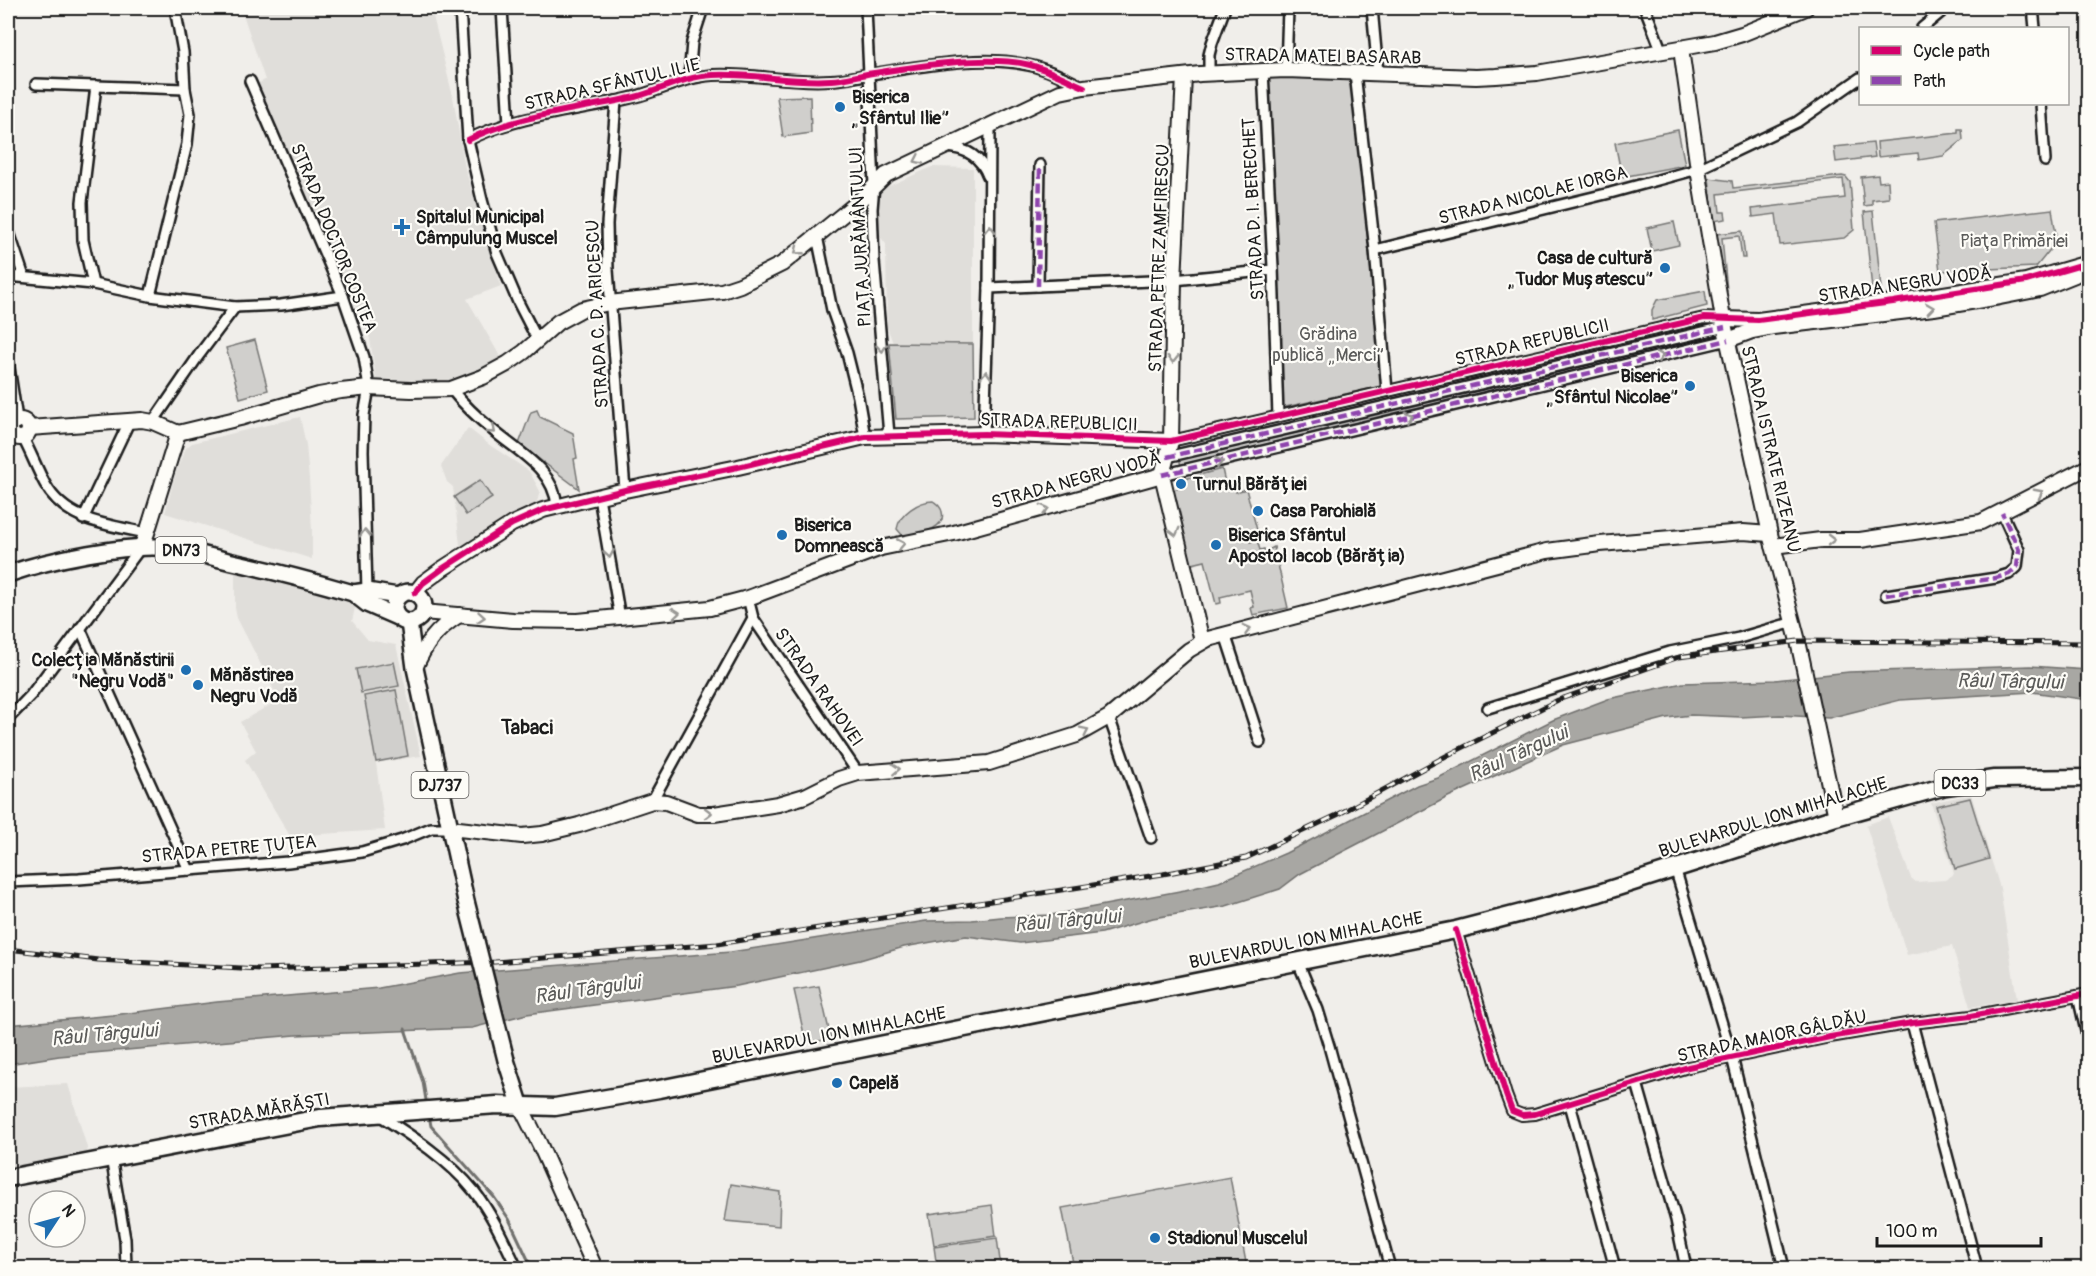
<svg xmlns="http://www.w3.org/2000/svg" width="2096" height="1276" viewBox="0 0 2096 1276" font-family="Pangolin,sans-serif">
<rect width="100%" height="100%" fill="#f0eeea"/>
<filter id="ink" filterUnits="userSpaceOnUse"><feTurbulence type="fractalNoise" baseFrequency=".0167" numOctaves="2"/><feDisplacementMap in="SourceGraphic" scale="12" xChannelSelector="R" yChannelSelector="G"/><feConvolveMatrix kernelMatrix="1 2 1 2 8 2 1 2 1" color-interpolation-filters="sRGB"/></filter>
<g filter="url(#ink)">
<g fill="#e0deda">
<path d="M241 8H431L453 97 465 168 501 286 467 299 504 363 444 382 376 379 370 339 257 84 265 80Z"/>
<path d="M932 167 973 168V344L893 343 887 327 886 244 878 234V196L882 189Z"/>
<path d="M300 417 306 445 309 479 312 530V559L165 513 176 472 185 449 192 443Z"/>
<path d="M468 428 491 446 529 471 540 491 537 502 461 553 453 487 447 482 441 466Z"/>
<path d="M235 566 357 599 352 621 368 640 396 645 421 756 376 763 385 830 290 836 245 760 256 751 240 722 279 700 237 618 235 608Z"/>
<path d="M1971 794 2000 888 2017 1000 1970 1007 1952 946 1907 955 1866 825 1888 817 1911 878 1916 882 1945 880 1954 874 1931 803Z"/>
<path d="M68 1084 88 1151 80 1157 8 1172V1087Z"/>
</g>
<g fill="#d0cfcc" stroke="#767674" stroke-width="1.5">
<path d="M1266 76 1352 77 1382 386 1281 408Z"/>
<path d="M810 96 811 133 783 137 777 97Z"/>
<path d="M1958 129H1962L1963 140 1943 156 1919 160 1918 153 1878 157 1877 142 1958 133Z"/>
<path d="M1678 130 1685 165 1622 177 1615 143Z"/>
<path d="M1873 143 1875 157 1836 162 1834 147Z"/>
<path d="M1878 175 1879 182 1888 181 1889 198 1872 200V205L1864 206 1861 177Z"/>
<path d="M1842 176 1846 177 1850 182 1854 230 1844 238 1780 245 1776 214 1753 217 1752 209 1845 198 1843 179 1718 194 1720 212H1725L1726 219 1714 221 1709 178 1732 181 1733 188Z"/>
<path d="M2052 209 2057 241 2036 267 1940 271 1934 223Z"/>
<path d="M1873 211 1881 288 1872 289 1864 212Z"/>
<path d="M1674 222 1679 245 1652 251 1647 228Z"/>
<path d="M1742 231 1745 258H1742L1739 236 1722 238 1727 291H1723L1717 234Z"/>
<path d="M1705 291 1707 306 1652 320V310L1657 300Z"/>
<path d="M1700 319 1705 343 1181 468 1177 441Z"/>
<path d="M255 340 268 390 240 398 226 348Z"/>
<path d="M889 343 973 344 974 417 896 419Z"/>
<path d="M537 410 540 417 573 433 577 458 574 459 579 489 519 444 531 412Z"/>
<path d="M1222 469 1226 487 1234 485 1236 492 1246 489 1257 530 1247 533 1250 542 1257 540 1260 550 1264 549 1265 552 1274 547 1288 608 1253 615 1251 608 1254 607 1250 590 1220 597 1221 603 1216 604 1205 561 1188 565 1170 491 1186 486 1184 479Z"/>
<path d="M480 480 492 498 466 515 454 497Z"/>
<path d="M933 501C937 504 941 506 942 512 947 531 916 533 903 536L897 529C899 514 919 501 933 501Z"/>
<path d="M394 662 399 686 361 693 356 669Z"/>
<path d="M396 690 408 756 376 762 364 696Z"/>
<path d="M1970 798 1989 859 1955 869 1936 806Z"/>
<path d="M819 986 831 1039 806 1043 794 990Z"/>
<path d="M1230 1177 1247 1268H1074L1062 1208Z"/>
<path d="M731 1184 780 1192 779 1226 725 1221Z"/>
<path d="M992 1205 996 1236 934 1245 929 1214Z"/>
<path d="M997 1238 1001 1268H937L934 1247Z"/>
</g>
<path fill="#a8a7a3" stroke="#706f6d" stroke-width="1.5" d="M2030 666 2088 670V700L2032 692 1900 700 1829 718 1780 715 1741 717 1691 715 1667 718 1563 745 1448 797 1300 874 1280 889 1226 906 1153 918 1102 933 1020 943 966 936 904 947 860 960 737 986 527 1014 472 1028 296 1035 59 1056 8 1064V1025L113 1015 217 1002 379 988 460 973 731 952 926 921 972 920 1001 917 1051 915 1185 890 1219 882 1286 853 1417 785 1438 778 1553 720 1608 699 1683 683 1775 680 1849 672Z"/>
<g fill="none" stroke-linecap="round" stroke-linejoin="round">
<g stroke="#706f6d" stroke-width="3">
<path d="M405 1029 423 1082 427 1106"/>
<path d="M429 1115 431 1126 494 1197 509 1219 532 1268"/>
</g>
<defs>
<g id="street">
<path d="M460 8 468 140 482 200 497 253 518 302 538 341"/>
<path d="M502 8 509 124"/>
<path d="M866 8 874 185 872 209 874 261 889 435"/>
<path d="M1372 8 1378 73"/>
<path d="M1645 8 1662 52"/>
<path d="M2033 8 2035 28"/>
<path d="M1922 28 1946 8"/>
<path d="M1286 70 1288 8"/>
<path d="M1263 71 1273 267 1278 416"/>
<path d="M1209 73V55L1212 43 1225 8"/>
<path d="M1355 73 1375 250 1387 391"/>
<path d="M689 78 692 42 703 8"/>
<path d="M250 81 343 296 364 357 369 388 364 415 363 451 367 591"/>
<path d="M36 84 185 89"/>
<path d="M616 101 607 224 608 270 625 490"/>
<path d="M2041 104 2045 161"/>
<path d="M468 140C519 114 579 111 634 97 661 90 685 77 713 75 752 73 791 83 830 80 844 80 857 76 870 74 919 67 980 54 1028 65 1048 69 1065 78 1083 87"/>
<path d="M946 147C966 148 981 157 988 176"/>
<path d="M8 229 24 277"/>
<path d="M817 236 832 310 847 353 858 397 865 437"/>
<path d="M1375 250 1610 193 1698 169 1797 122 1860 78"/>
<path d="M8 276 93 284 150 296 235 307 281 305 343 296"/>
<path d="M93 284 83 240 82 202 96 86"/>
<path d="M1038 286 1040 165"/>
<path d="M989 288 1174 280 1273 270"/>
<path d="M150 296 187 144 190 114 185 89 183 52 175 8"/>
<path d="M8 361 17 419"/>
<path d="M451 389C464 405 479 419 495 432 520 453 554 470 557 506"/>
<path d="M153 422 199 355 235 307"/>
<path d="M984 434 989 288 990 127"/>
<path d="M23 438C31 453 37 469 45 484 66 522 109 525 147 533"/>
<path d="M1171 441 1704 318 1723 319"/>
<path d="M1167 457 1725 327"/>
<path d="M1162 475 1728 340"/>
<path d="M599 497 620 618"/>
<path d="M83 519 130 420"/>
<path d="M1886 595 1996 578 2009 574 2017 567 2019 550 2002 513"/>
<path d="M753 618 858 773"/>
<path d="M80 628 189 870"/>
<path d="M1225 634 1260 742"/>
<path d="M1488 708 1670 652 1739 638 1794 622"/>
<path d="M1109 717 1151 838"/>
<path d="M8 719 31 695 141 547"/>
<path d="M652 801 753 618 748 598"/>
<path d="M1675 868 1732 1057 1784 1268"/>
<path d="M8 882 79 879 288 862 362 852 402 840 431 828H450"/>
<path d="M1456 930 1506 1095 1512 1111 1522 1115 1535 1114 1688 1067 1830 1037 1912 1023 1971 1016 2088 994"/>
<path d="M1298 962 1318 1010 1329 1046 1390 1268"/>
<path d="M2078 996 2088 1040"/>
<path d="M1912 1023 1977 1268"/>
<path d="M1637 1083 1676 1220 1686 1268"/>
<path d="M1570 1104 1615 1268"/>
<path d="M379 1115C412 1136 449 1160 474 1191 492 1214 504 1241 517 1268"/>
<path d="M111 1157 125 1239 126 1268"/>
</g>
<g id="secondary">
<path d="M1681 49 1698 169 1723 319 1770 534 1798 641 1836 817"/>
<path d="M1184 76 1174 280 1171 441 1162 475 1202 641"/>
<path d="M1723 319 1758 320 1893 302 2026 281 2088 263"/>
<path d="M1728 340 1752 331 1773 327 1934 308 2000 297 2040 289 2075 275"/>
<circle cx="20" cy="429" r="9"/>
<path d="M29 428 142 420 153 422 178 433"/>
<path d="M178 433 240 418 319 395 341 391 369 388 411 390 451 389 483 377 507 364 524 352 558 322 582 309 609 303 722 291 740 285 782 264 857 203 886 175 1060 92 1084 87 1200 74 1286 70 1476 77 1496 76 1537 73 1715 42 1742 34 1806 8"/>
<path d="M1773 546 1821 540H1860L1981 522 2088 467"/>
<path d="M141 547 147 533 178 433"/>
<path d="M415 593 423 583 442 569 512 524 543 510 625 490 738 467 865 437 984 434 1171 441"/>
<path d="M423 612 513 620 578 621 710 608 748 598 881 548 954 533 1162 475"/>
<path d="M415 668C425 644 437 629 459 615"/>
<path d="M450 828 522 836 542 834 579 825 652 801 666 802 698 814H714L778 804 805 796 839 779 858 773 989 763 1077 735 1109 717 1189 650 1208 639 1547 551 1600 544 1743 532 1770 534"/>
<path d="M521 1107 540 1145 595 1268"/>
</g>
<g id="primary">
<path d="M8 574C48 560 127 543 170 548 189 551 209 556 228 561 270 570 312 581 353 593L367 591 398 596"/>
<circle cx="409" cy="607" r="15"/>
<path d="M353 593 367 604 397 617"/>
<path d="M409 622 415 668 466 901"/>
<path d="M506 1060 521 1107"/>
</g>
<path id="highway" d="M8 1178 320 1118 497 1105 555 1107 659 1089 1456 930 1599 893 1836 817 1946 786 1994 779 2088 778"/>
</defs>
<use href="#street" stroke="#1c1c1c" stroke-width="14"/>
<use href="#secondary" stroke="#1c1c1c" stroke-width="18"/>
<use href="#primary" stroke="#1c1c1c" stroke-width="20"/>
<use href="#highway" stroke="#1c1c1c" stroke-width="21"/>
<use href="#street" stroke="#fdfcf7" stroke-width="9"/>
<use href="#secondary" stroke="#fdfcf7" stroke-width="14"/>
<use href="#primary" stroke="#fdfcf7" stroke-width="15"/>
<use href="#highway" stroke="#fdfcf7" stroke-width="16"/>
<defs>
<path id="rail" d="M8 949 98 960 259 969 495 962 717 944 1163 874 1246 858 1337 815 1446 756 1558 700 1679 657 1798 641 2088 643"/>
</defs>
<use href="#rail" stroke="#1c1c1c" stroke-width="5"/>
<use href="#rail" stroke="#fdfcf7" stroke-width="3" stroke-dasharray="9" stroke-linecap="butt"/>
<defs>
<path id="primary-bridge" d="M466 901 506 1060"/>
</defs>
<use href="#primary-bridge" stroke="#1c1c1c" stroke-width="20" stroke-linecap="butt"/>
<use href="#primary-bridge" stroke="#fdfcf7" stroke-width="15"/>
<g stroke="#8e44ad" stroke-width="4.5" stroke-dasharray="9 4.5" stroke-linecap="butt">
<path d="M1038 286 1040 165"/>
<path d="M1167 457 1725 327"/>
<path d="M1162 475 1728 340"/>
<path d="M1886 595 1996 578 2009 574 2017 567 2019 550 2002 513"/>
</g>
<defs>
<g id="cycleway">
<path d="M468 140C519 114 580 110 635 97 661 90 686 76 713 75 753 73 792 83 831 80 843 80 855 76 867 74 912 67 987 54 1030 65 1049 70 1066 79 1084 87"/>
<path d="M415 593 423 583 442 569 512 524 543 510 625 490 738 467 865 437 984 434 1171 441 1704 318 1758 320 1893 302 2026 281 2088 263"/>
<path d="M1456 930 1506 1095 1512 1111 1522 1115 1535 1114 1688 1067 1830 1037 1912 1023 1971 1016 2088 994"/>
</g>
</defs>
<use href="#cycleway" stroke="#fdfcf7" stroke-width="10"/>
<use href="#cycleway" stroke="#d6006c" stroke-width="6"/>
</g>
<defs><path id="oneway-chevron" d="M-2-3.5L2.5 0L-2 3.5" fill="none" stroke-width="1.6" stroke-linecap="round" stroke-linejoin="round" transform="scale(1.5)"/></defs>
<g stroke="#989794">
<use href="#oneway-chevron" transform="translate(918 160) rotate(155)"/>
<use href="#oneway-chevron" transform="translate(990 229) rotate(-89)"/>
<use href="#oneway-chevron" transform="translate(798 251) rotate(141)"/>
<use href="#oneway-chevron" transform="translate(1930 308) rotate(-8)"/>
<use href="#oneway-chevron" transform="translate(882 348) rotate(84)"/>
<use href="#oneway-chevron" transform="translate(1660 356) rotate(-14)"/>
<use href="#oneway-chevron" transform="translate(1173 359) rotate(91)"/>
<use href="#oneway-chevron" transform="translate(986 375) rotate(-88)"/>
<use href="#oneway-chevron" transform="translate(1409 416) rotate(-14)"/>
<use href="#oneway-chevron" transform="translate(492 430) rotate(41)"/>
<use href="#oneway-chevron" transform="translate(1219 462) rotate(-14)"/>
<use href="#oneway-chevron" transform="translate(2039 493) rotate(-28)"/>
<use href="#oneway-chevron" transform="translate(1045 509) rotate(-15)"/>
<use href="#oneway-chevron" transform="translate(1175 532) rotate(76)"/>
<use href="#oneway-chevron" transform="translate(365 533) rotate(-92)"/>
<use href="#oneway-chevron" transform="translate(1831 540)"/>
<use href="#oneway-chevron" transform="translate(901 544) rotate(-11)"/>
<use href="#oneway-chevron" transform="translate(609 554) rotate(80)"/>
<use href="#oneway-chevron" transform="translate(676 613) rotate(-6)"/>
<use href="#oneway-chevron" transform="translate(481 617) rotate(5)"/>
<use href="#oneway-chevron" transform="translate(1247 629) rotate(-15)"/>
<use href="#oneway-chevron" transform="translate(1085 731) rotate(-26)"/>
<use href="#oneway-chevron" transform="translate(896 769) rotate(-3)"/>
<use href="#oneway-chevron" transform="translate(708 813)"/>
</g>
</g>
<g fill="#1f6fb2" stroke="#fdfcf7" stroke-width="2">
<circle cx="840" cy="107" r="6"/>
<path d="M399 218h6v6h6v6h-6v6h-6v-6h-6v-6h6z"/>
<circle cx="1665" cy="268" r="6"/>
<circle cx="1690" cy="386" r="6"/>
<circle cx="1181" cy="484" r="6"/>
<circle cx="1258" cy="511" r="6"/>
<circle cx="782" cy="535" r="6"/>
<circle cx="1216" cy="545" r="6"/>
<circle cx="186" cy="670" r="6"/>
<circle cx="198" cy="685" r="6"/>
<circle cx="837" cy="1083" r="6"/>
<circle cx="1155" cy="1238" r="6"/>
</g>
<g text-anchor="middle" stroke-width="4.5" stroke-linejoin="round" paint-order="stroke">
<g fill="#fdfcf7" stroke="#605f5e" stroke-width="1.5">
<rect x="155.5" y="537" width="51" height="26" rx="4.5"/>
<rect x="1934.5" y="770" width="51" height="26" rx="4.5"/>
<rect x="411.5" y="772" width="57" height="26" rx="4.5"/>
</g>
<g font-size="16" font-weight="bold" fill="#1c1c1c">
<text x="181" y="556">DN73</text>
<text x="1960" y="789">DC33</text>
<text x="440" y="791">DJ737</text>
</g>
<g font-size="18" fill="#1c1c1c" stroke="#fdfcf7">
<text transform="translate(1323 56) rotate(1)" y="6">STRADA MATEI BASARAB</text>
<text transform="translate(612 84) rotate(-13)" y="6">STRADA SFÂNTUL ILIE</text>
<text transform="translate(1533 195) rotate(-14)" y="6">STRADA NICOLAE IORGA</text>
<text transform="translate(1253 209) rotate(-93)" y="6">STRADA D. I. BERECHET</text>
<text transform="translate(860 237) rotate(-93)" y="6">PIAȚA JURĂMÂNTULUI</text>
<text transform="translate(334 238) rotate(68)" y="6">STRADA DOCTOR COSTEA</text>
<text transform="translate(1159 258) rotate(-88)" y="6">STRADA PETRE ZAMFIRESCU</text>
<text transform="translate(1905 284) rotate(-8)" y="6">STRADA NEGRU VODĂ</text>
<text transform="translate(597 314) rotate(-93)" y="6">STRADA C. D. ARICESCU</text>
<text transform="translate(1532 342) rotate(-13)" y="6">STRADA REPUBLICII</text>
<text transform="translate(1059 422) rotate(2)" y="6">STRADA REPUBLICII</text>
<text transform="translate(1771 449) rotate(77)" y="6">STRADA ISTRATE RIZEANU</text>
<text transform="translate(1076 480) rotate(-15)" y="6">STRADA NEGRU VODĂ</text>
<text transform="translate(819 687) rotate(55)" y="6">STRADA RAHOVEI</text>
<text transform="translate(1773 817) rotate(-17)" y="6">BULEVARDUL ION MIHALACHE</text>
<text transform="translate(229 849) rotate(-5)" y="6">STRADA PETRE ȚUȚEA</text>
<text transform="translate(1306 940) rotate(-11)" y="6">BULEVARDUL ION MIHALACHE</text>
<text transform="translate(829 1035) rotate(-11)" y="6">BULEVARDUL ION MIHALACHE</text>
<text transform="translate(1772 1036) rotate(-12)" y="6">STRADA MAIOR GÂLDĂU</text>
<text transform="translate(259 1111) rotate(-10)" y="6">STRADA MĂRĂȘTI</text>
</g>
<g font-size="18" font-weight="bold" fill="#1c1c1c" stroke="#fdfcf7" text-anchor="start">
<text x="852" y="103">Biserica<tspan x="852" dy="21">„Sfântul Ilie”</tspan></text>
<text x="416" y="223">Spitalul Municipal<tspan x="416" dy="21">Câmpulung Muscel</tspan></text>
<text x="1653" y="264" text-anchor="end">Casa de cultură<tspan x="1653" dy="21">„Tudor Mușatescu”</tspan></text>
<text x="1678" y="382" text-anchor="end">Biserica<tspan x="1678" dy="21">„Sfântul Nicolae”</tspan></text>
<text x="1193" y="490">Turnul Bărăției</text>
<text x="1270" y="517">Casa Parohială</text>
<text x="794" y="531">Biserica<tspan x="794" dy="21">Domnească</tspan></text>
<text x="1228" y="541">Biserica Sfântul<tspan x="1228" dy="21">Apostol Iacob (Bărăția)</tspan></text>
<text x="174" y="666" text-anchor="end">Colecția Mănăstirii<tspan x="174" dy="21">"Negru Vodă"</tspan></text>
<text x="210" y="681">Mănăstirea<tspan x="210" dy="21">Negru Vodă</tspan></text>
<text x="849" y="1089">Capelă</text>
<text x="1167" y="1244">Stadionul Muscelul</text>
</g>
<g font-size="18" fill="#5b5b5a" stroke="#fdfcf7">
<text x="2014" y="247">Piaţa Primăriei</text>
<text x="1328" y="340">Grădina<tspan x="1328" dy="21">publică „Merci”</tspan></text>
</g>
<g font-size="20" font-style="italic" fill="#5b5b59" stroke="#fdfcf7">
<text transform="translate(2010 681) rotate(1)" y="7">Râul Târgului</text>
<text transform="translate(1518 753) rotate(-25)" y="7">Râul Târgului</text>
<text transform="translate(1067 920) rotate(-5)" y="7">Râul Târgului</text>
<text transform="translate(587 989) rotate(-8)" y="7">Râul Târgului</text>
<text transform="translate(104 1034) rotate(-5)" y="7">Râul Târgului</text>
</g>
<g font-size="20" font-weight="bold" fill="#1c1c1c" stroke="#fdfcf7">
<text x="527" y="734">Tabaci</text>
</g>
</g>
<rect width="2096" height="1276" fill="none" stroke="#fdfcf7" stroke-width="30"/>
<rect x="15" y="15" width="2066" height="1246" fill="none" stroke="#1c1c1c" stroke-width="2" filter="url(#ink)"/>
<rect x="1859" y="27" width="210" height="78" fill="#fdfcf7" stroke="#a3a29f" stroke-width="1.5"/>
<rect x="1871" y="46" width="30" height="9" fill="#d6006c" stroke="#a3a29f" stroke-width="1.5"/>
<text x="1913" y="57" font-size="18" fill="#1c1c1c">Cycle path</text>
<rect x="1871" y="76" width="30" height="9" fill="#8e44ad" stroke="#a3a29f" stroke-width="1.5"/>
<text x="1913" y="87" font-size="18" fill="#1c1c1c">Path</text>
<g transform="translate(57 1219) rotate(54)"><circle r="28" fill="#fdfcf7" stroke="#a3a29f" stroke-width="1.5"/>
<path d="M0-4.5L10 22L0 15L-10 22Z" fill="#1f6fb2"/>
<text y="-9" font-size="16" font-weight="bold" text-anchor="middle" fill="#1c1c1c">N</text>
</g>
<path d="M1877 1237v9h164v-9" fill="none" stroke="#1c1c1c" stroke-width="3"/>
<text x="1886" y="1237" font-size="18" fill="#1c1c1c" stroke="#fdfcf7" stroke-width="4.5" paint-order="stroke">100 m</text>
</svg>
